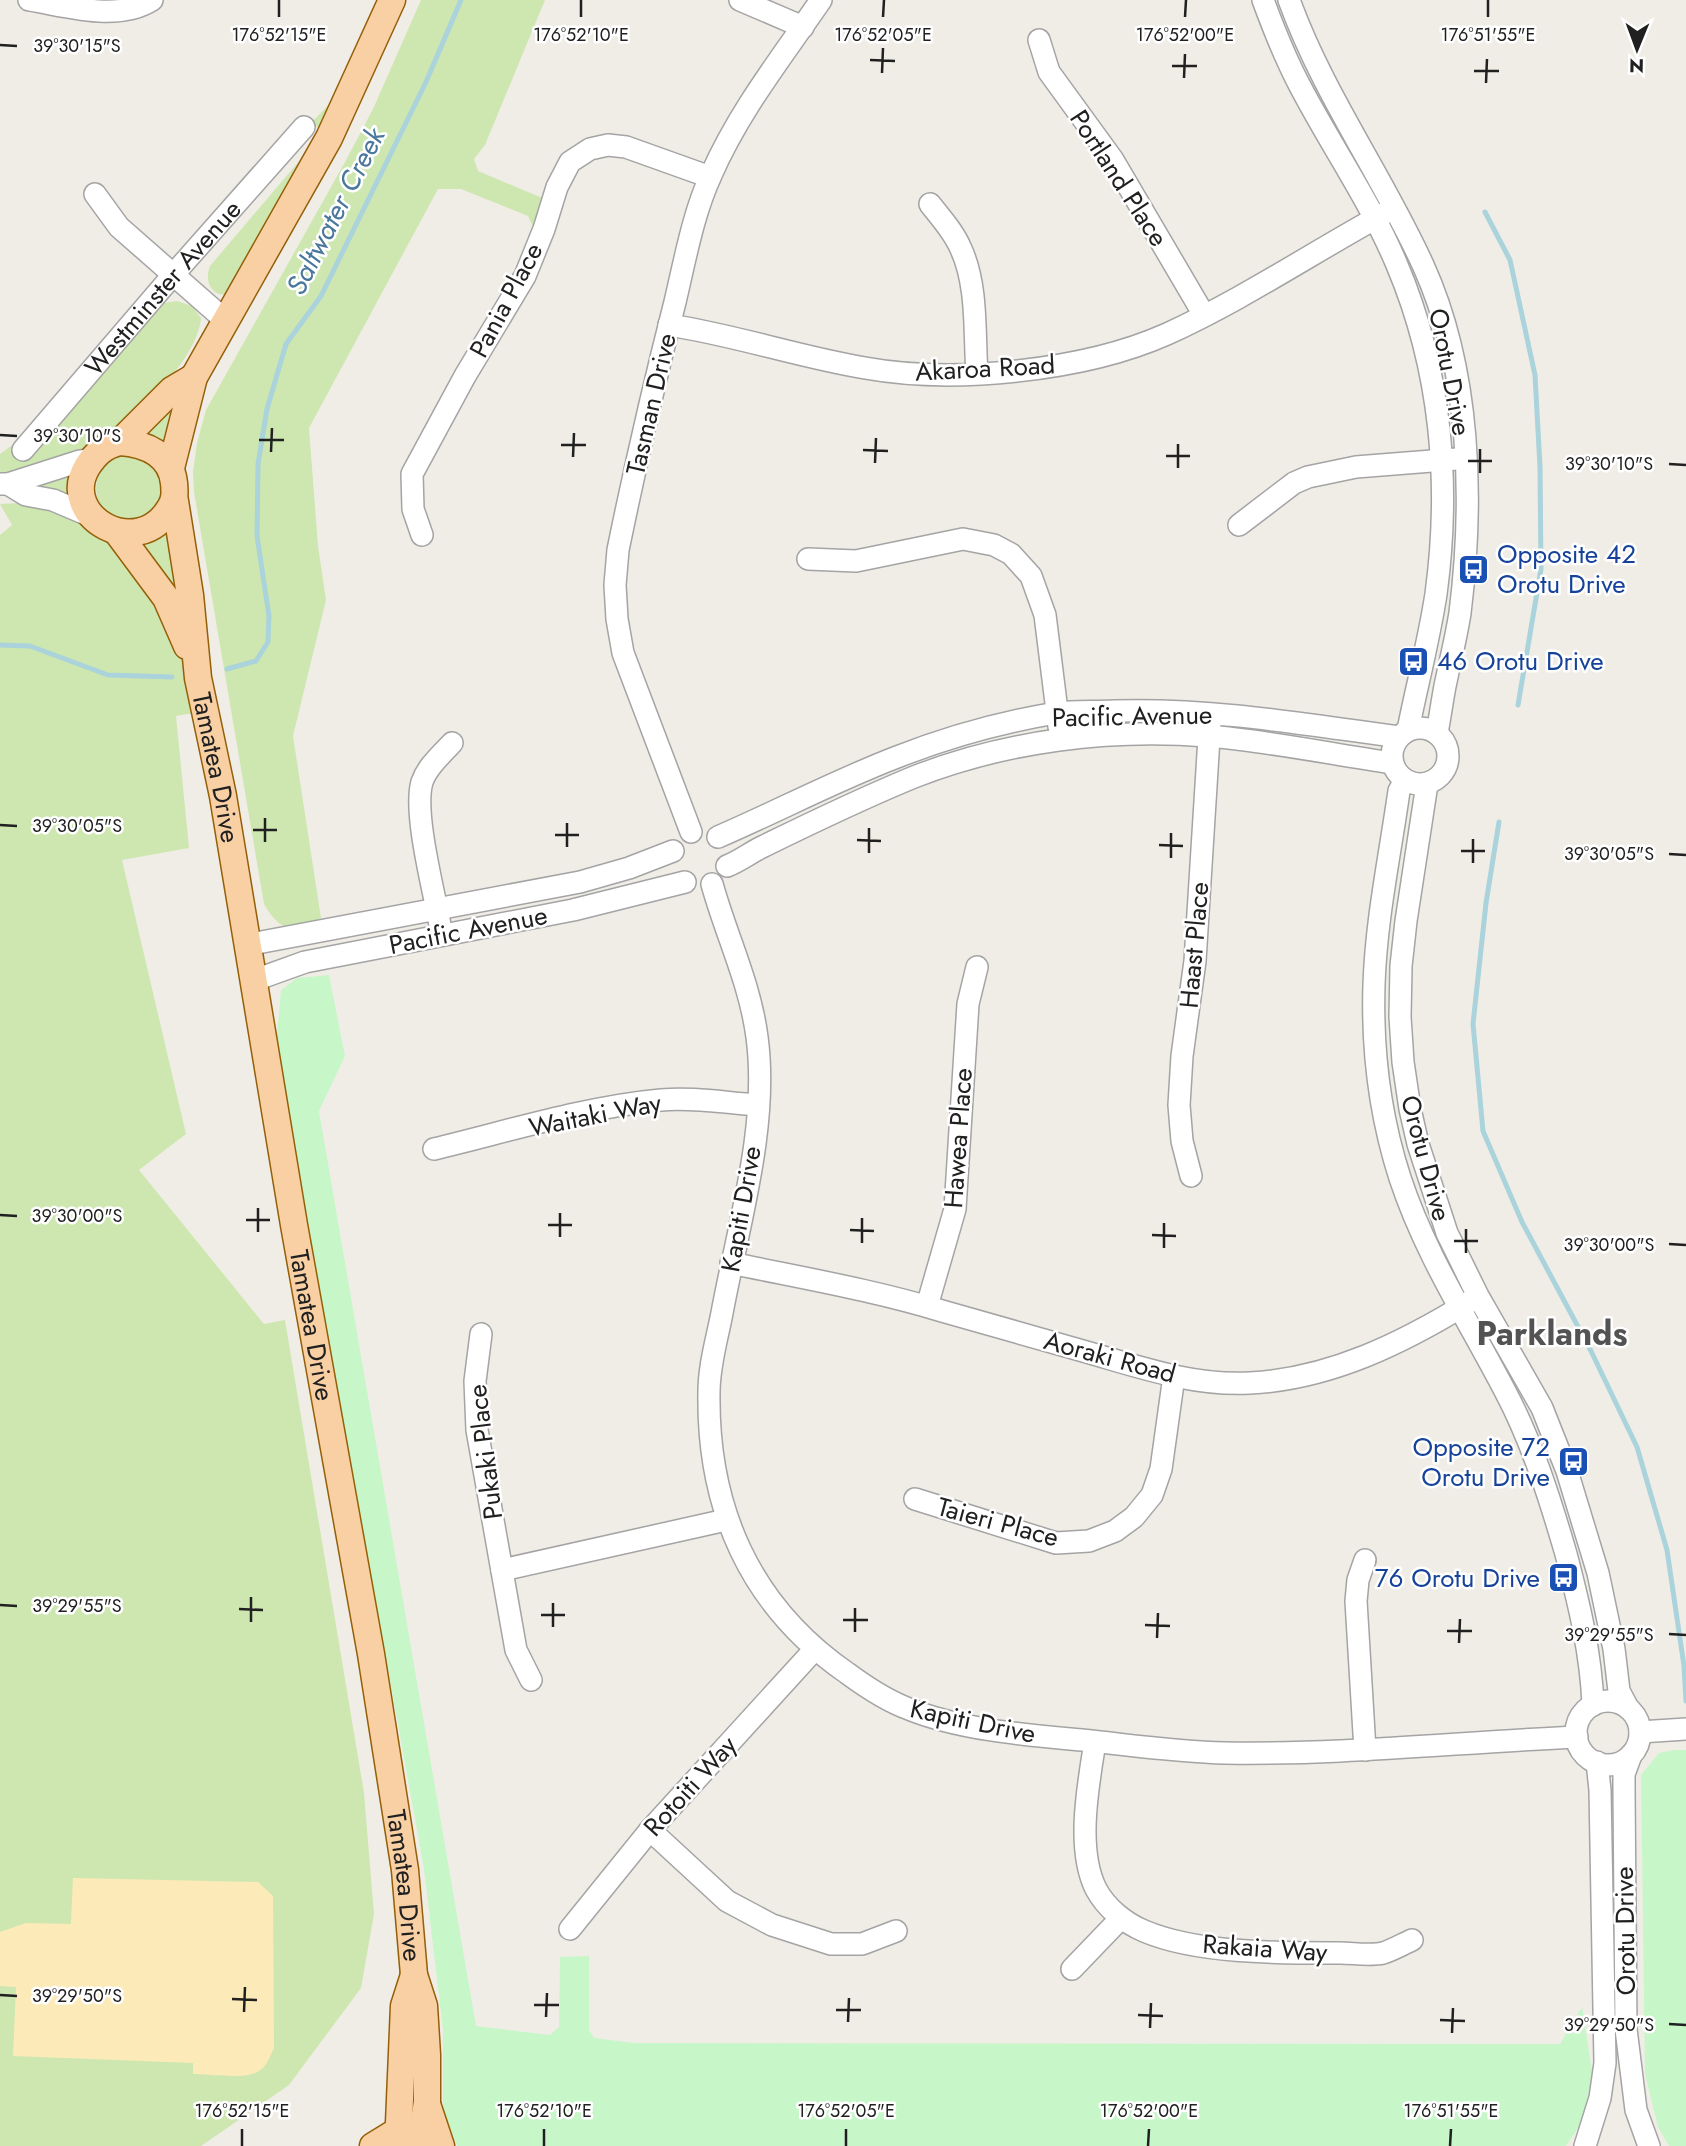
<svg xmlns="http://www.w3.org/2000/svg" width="1686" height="2146" viewBox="0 0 1686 2146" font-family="Jost,sans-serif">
<rect width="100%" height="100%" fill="#f0ede7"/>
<g fill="#cee7b0">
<path d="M421 0H545L485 145 474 159 478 171 540 197 554 193 533 227 528 216 461 189H438L309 428 318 546 326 600 293 736 321 918C293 931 281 934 264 904L194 492 193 472 197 443 206 410 345 162 373 109Z"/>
<path d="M355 77 347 106 237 289C218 304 202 286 210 266L323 133 312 122Z"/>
<path d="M177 301 192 306 201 318C198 362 121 435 81 453 61 463 30 467 8 473H0V454L11 446 24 457 164 303Z"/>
<path d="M178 394 168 449 144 435Z"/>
<circle cx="129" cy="488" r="33"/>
<path d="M71 471 72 495 69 497 28 484Z"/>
<path d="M19 503 56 511 98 530 131 556 185 644 200 712 176 716 189 848 122 860 186 1134 139 1170 264 1324 285 1320 364 1793 374 1914 361 1988 289 2085 201 2146H0V535L12 525 0 504Z"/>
<path d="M172 527 176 594 137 547Z"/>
</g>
<path fill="#fcebb9" d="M73 1878 258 1882 273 1896 274 2048C270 2056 267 2066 259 2071 246 2080 209 2074 193 2074V2063L13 2056 16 1987 0 1986V1932L26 1923 71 1924Z"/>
<g fill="#c7f7c8">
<path d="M329 975 345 1056 319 1111 476 2026 550 2035 559 2027 560 1957 589 1956V2030L594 2038 634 2043 1560 2044 1582 2007 1592 2071 1584 2119 1566 2146H457L443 2108V2030L424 1869 276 1046 281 990 297 978Z"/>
<path d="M1674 1750H1686V2146H1669L1658 2127 1645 2074 1641 1775 1659 1753Z"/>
</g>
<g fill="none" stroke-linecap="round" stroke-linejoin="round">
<g stroke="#aad3db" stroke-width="5">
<path d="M1485 212 1510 260 1535 375 1540 467 1541 569 1518 705"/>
<path d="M0 645 30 646 108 675 172 677"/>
<path d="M227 669 256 661 268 642 269 616 257 536 258 464 267 409 286 344 321 296 426 82 461 0"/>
<path d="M1499 822 1486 903 1473 1024 1483 1131 1522 1222 1591 1351 1637 1447 1667 1550 1684 1666 1686 1701"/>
</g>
<defs>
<g id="minor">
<path d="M29 0C67 6 118 22 152 0"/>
<path d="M740 0 803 27"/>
<path d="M1263 0C1274 30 1286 60 1301 88 1332 147 1371 203 1397 265 1441 369 1451 483 1436 594 1429 640 1417 685 1408 730"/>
<path d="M1289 0C1323 94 1382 175 1423 265 1471 370 1474 500 1460 613 1456 638 1450 662 1445 686 1442 702 1440 717 1437 733"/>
<path d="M1039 40 1049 72 1113 160 1204 315"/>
<path d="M95 194 119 227 225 320"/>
<path d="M930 204C941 218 954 232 961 249 978 286 974 333 977 373"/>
<path d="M669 325C735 335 799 357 865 368 954 384 1084 371 1167 334 1242 300 1312 253 1385 213"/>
<path id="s1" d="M23 450 173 275 304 127"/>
<path d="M0 484H8L80 461 92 459"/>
<path d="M8 484 26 495 53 500 93 517"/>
<path d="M1239 525 1294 483 1308 477 1356 467 1457 459"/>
<path d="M422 535 413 509 412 474 465 376 525 276 544 229 557 187 570 162 590 149 608 145 626 147 710 177"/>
<path d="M808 559 856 561 963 539 994 545 1011 554 1031 576 1045 615 1059 727"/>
<circle cx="1420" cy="756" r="28"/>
<path d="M1405 780 1399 791C1390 855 1376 920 1374 985 1372 1049 1380 1116 1400 1178 1425 1254 1468 1320 1505 1391 1532 1442 1550 1499 1566 1554 1579 1604 1591 1653 1593 1705"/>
<path d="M1427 784 1406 921 1401 966 1400 1017 1403 1062 1410 1109 1418 1144 1447 1233 1478 1296 1542 1408 1567 1471 1598 1573 1614 1649 1619 1691 1628 1708"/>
<path d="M691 832 623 653 617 619 615 585 618 550C635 467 654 384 675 302 685 260 693 214 711 175 739 111 782 57 821 0"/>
<path d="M718 837C778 811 837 780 897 757 948 737 1002 722 1056 713 1074 711 1095 712 1114 711 1210 708 1304 724 1399 737"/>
<path d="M727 866C740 861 751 852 764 846 813 822 863 798 914 777 1006 741 1109 728 1208 736 1269 741 1331 754 1392 763"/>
<path d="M712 884C726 935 750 983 757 1037 769 1126 738 1226 722 1313 717 1339 709 1365 709 1392 707 1508 750 1606 847 1673 866 1687 887 1701 909 1709 961 1730 1027 1735 1082 1740 1130 1745 1177 1752 1225 1753 1343 1755 1460 1742 1577 1737"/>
<path d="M440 925C434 891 413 813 422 782 427 767 441 755 452 743"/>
<path d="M246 945 580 882 629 868 673 851"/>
<path d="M252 981 305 962 573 910 685 882"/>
<path d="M434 1149C509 1131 585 1107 661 1100 693 1097 726 1103 758 1105"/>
<path d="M1191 1176 1182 1141 1179 1105 1182 1056 1195 961 1210 722"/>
<path d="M731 1263C802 1278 873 1290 942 1311 991 1325 1041 1339 1090 1353 1142 1368 1195 1386 1250 1383 1330 1379 1403 1343 1471 1301"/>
<path d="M927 1306 955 1209 968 1004 977 967"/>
<path d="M481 1334 475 1381 477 1430 516 1650 531 1680"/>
<path d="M915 1499 1056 1543 1089 1541 1115 1531 1134 1517 1152 1495 1161 1469 1174 1376"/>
<path d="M1365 1560 1358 1580 1356 1601 1365 1750"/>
<path d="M502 1570 726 1520"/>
<circle cx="1608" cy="1733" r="32"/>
<path d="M1640 1732 1686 1729"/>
<path d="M1095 1742C1088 1786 1076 1849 1096 1889 1106 1908 1125 1923 1144 1931 1198 1954 1282 1953 1340 1953 1353 1953 1370 1956 1383 1953 1393 1950 1403 1944 1412 1940"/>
<path d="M1631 1755 1624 1774V1789L1626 2029 1636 2110 1649 2146"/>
<path d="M650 1830 727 1901 772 1925 831 1944H862L896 1931"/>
<path d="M570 1929 650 1830 815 1649"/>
<path d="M1072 1969 1121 1918"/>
<path d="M1585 2146 1600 2098 1605 2063 1600 1790 1597 1762"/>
</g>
<g id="major">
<path d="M120 442C146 444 171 454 174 483 175 493 175 500 170 508 138 562 58 517 87 467 96 453 104 446 120 442Z"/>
<path d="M120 442 172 390 194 377"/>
<path d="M171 468 194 377 329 138 392 0"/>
<path id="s2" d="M175 501 190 595 198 678 223 796 294 1225 371 1654 405 1870 414 1975 424 2006 427 2055V2102L420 2146"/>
<path d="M117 532 166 598 187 646"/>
<path d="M428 2107 441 2146"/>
<path d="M373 2146 399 2130"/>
<path d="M398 2146 404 2006 414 1975"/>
</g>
</defs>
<use href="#minor" stroke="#a4a4a4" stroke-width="24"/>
<use href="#major" stroke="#955f07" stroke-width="29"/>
<use href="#minor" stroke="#fff" stroke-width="21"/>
<use href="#major" stroke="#f8d0a4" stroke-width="26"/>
</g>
<path fill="none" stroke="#202020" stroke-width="2.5" d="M279 17V0M581 17V0M883 17 884 0M1185 17 1186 0M1488 17V0M0 45 17 46M870 60 895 61M1172 66H1197M1474 71H1499M882 73 883 48M1184 78 1185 54M1486 83 1487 59M0 435 17 436M259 440H284M561 445H586M863 450 888 451M271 452 272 428M1166 456H1190M573 457 574 433M1468 461H1492M875 463 876 438M1669 464 1686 465M1178 468V444M1480 473V449M0 825 17 826M253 830H277M555 835H579M857 840 881 841M265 842V818M1159 845 1183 846M567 847V823M1461 851H1485M869 853V828M1669 854 1686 855M1171 858V833M1473 863V839M0 1215 17 1216M246 1220H270M548 1225H572M850 1230 874 1231M258 1232V1208M1152 1235 1176 1236M560 1237V1213M1454 1241H1478M862 1243V1218M1669 1244 1686 1245M1164 1248V1223M1466 1253V1229M0 1605 17 1606M239 1609 263 1610M541 1615H565M843 1620H868M251 1622V1597M1145 1625 1170 1626M553 1627V1603M1447 1631H1472M855 1632V1608M1669 1634 1686 1635M1157 1638 1158 1613M1459 1643 1460 1619M0 1995 17 1996M232 1999 257 2000M534 2005H559M836 2010H861M244 2012 245 1987M1138 2015 1163 2016M546 2017 547 1993M1440 2020 1465 2021M848 2022 849 1998M1669 2024 1686 2025M1150 2028 1151 2003M1452 2033 1453 2008M242 2146V2129M544 2146V2129M846 2146V2129M1148 2146 1149 2129M1450 2146 1451 2129"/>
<defs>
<symbol id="bus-square" viewBox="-11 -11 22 22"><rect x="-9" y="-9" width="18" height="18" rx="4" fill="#1a4fb4" stroke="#fff"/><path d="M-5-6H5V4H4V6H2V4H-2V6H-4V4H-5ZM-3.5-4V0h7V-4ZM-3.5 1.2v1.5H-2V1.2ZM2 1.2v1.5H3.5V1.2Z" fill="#fff"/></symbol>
</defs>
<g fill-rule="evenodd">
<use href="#bus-square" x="1456" y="552" width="35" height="35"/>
<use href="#bus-square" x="1396" y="644" width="35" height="35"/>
<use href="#bus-square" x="1556" y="1444" width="35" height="35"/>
<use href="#bus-square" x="1546" y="1560" width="35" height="35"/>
</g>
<g text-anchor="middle" stroke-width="5" stroke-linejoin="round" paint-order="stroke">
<g font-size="26" fill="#202020" stroke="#fff">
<text transform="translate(1119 178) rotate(57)" y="9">Portland Place</text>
<text dy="9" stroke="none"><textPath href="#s1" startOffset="214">Westminster Avenue</textPath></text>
<text transform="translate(506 300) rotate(-62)" y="9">Pania Place</text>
<text transform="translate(985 368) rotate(-3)" y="9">Akaroa Road</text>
<text transform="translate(1450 372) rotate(79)" y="9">Orotu Drive</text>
<text transform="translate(651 404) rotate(-77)" y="9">Tasman Drive</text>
<text transform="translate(1132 716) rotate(-1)" y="9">Pacific Avenue</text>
<text dy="9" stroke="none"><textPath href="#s2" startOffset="270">Tamatea Drive</textPath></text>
<text transform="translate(468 930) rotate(-11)" y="9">Pacific Avenue</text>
<text transform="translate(1194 945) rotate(-85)" y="9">Haast Place</text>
<text transform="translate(595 1115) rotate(-11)" y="9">Waitaki Way</text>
<text transform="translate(958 1138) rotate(-86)" y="9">Hawea Place</text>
<text transform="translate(1426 1158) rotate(75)" y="9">Orotu Drive</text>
<text transform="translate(741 1209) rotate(-80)" y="9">Kapiti Drive</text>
<text dy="9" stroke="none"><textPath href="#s2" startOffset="836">Tamatea Drive</textPath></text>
<text transform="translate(1110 1357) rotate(15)" y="9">Aoraki Road</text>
<text transform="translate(485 1452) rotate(-97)" y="9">Pukaki Place</text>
<text transform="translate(998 1522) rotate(15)" y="9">Taieri Place</text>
<text transform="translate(973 1721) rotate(12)" y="9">Kapiti Drive</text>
<text transform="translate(690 1786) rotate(-48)" y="9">Rotoiti Way</text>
<text dy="9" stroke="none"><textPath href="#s2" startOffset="1404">Tamatea Drive</textPath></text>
<text transform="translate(1625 1931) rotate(-91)" y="9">Orotu Drive</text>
<text transform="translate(1265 1948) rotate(4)" y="9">Rakaia Way</text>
</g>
<g font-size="26" fill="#164399" stroke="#fff" text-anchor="start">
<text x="1497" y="563">Opposite 42<tspan x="1497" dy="30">Orotu Drive</tspan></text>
<text x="1437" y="670">46 Orotu Drive</text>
<text x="1550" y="1456" text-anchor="end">Opposite 72<tspan x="1550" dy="30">Orotu Drive</tspan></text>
<text x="1540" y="1587" text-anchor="end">76 Orotu Drive</text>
</g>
<g font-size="28" font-style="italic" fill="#4a779c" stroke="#fff">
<text transform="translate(335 211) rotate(-63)" y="10">Saltwater Creek</text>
</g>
<g font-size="33" font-weight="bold" fill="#535353" stroke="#fff">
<text x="1552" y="1345">Parklands</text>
</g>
</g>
<g font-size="18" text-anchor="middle" fill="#202020" stroke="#fff" stroke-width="5" stroke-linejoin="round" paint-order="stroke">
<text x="279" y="41">176°52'15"E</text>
<text x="581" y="41">176°52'10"E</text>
<text x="883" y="41">176°52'05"E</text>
<text x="1185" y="41">176°52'00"E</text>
<text x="1488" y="41">176°51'55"E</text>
<text x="77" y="52">39°30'15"S</text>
<text x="77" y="442">39°30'10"S</text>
<text x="1609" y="470">39°30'10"S</text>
<text x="77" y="832">39°30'05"S</text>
<text x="1609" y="860">39°30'05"S</text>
<text x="77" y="1222">39°30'00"S</text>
<text x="1609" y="1251">39°30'00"S</text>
<text x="77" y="1612">39°29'55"S</text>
<text x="1609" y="1641">39°29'55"S</text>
<text x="77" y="2002">39°29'50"S</text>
<text x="1609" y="2031">39°29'50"S</text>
<text x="242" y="2117">176°52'15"E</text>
<text x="544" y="2117">176°52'10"E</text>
<text x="846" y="2117">176°52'05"E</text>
<text x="1149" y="2117">176°52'00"E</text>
<text x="1451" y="2117">176°51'55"E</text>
</g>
<g transform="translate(1637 49) rotate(181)" stroke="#ffffff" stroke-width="5" paint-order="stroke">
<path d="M0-5L12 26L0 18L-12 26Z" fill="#202020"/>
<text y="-10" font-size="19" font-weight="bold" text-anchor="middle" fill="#202020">N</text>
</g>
</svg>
